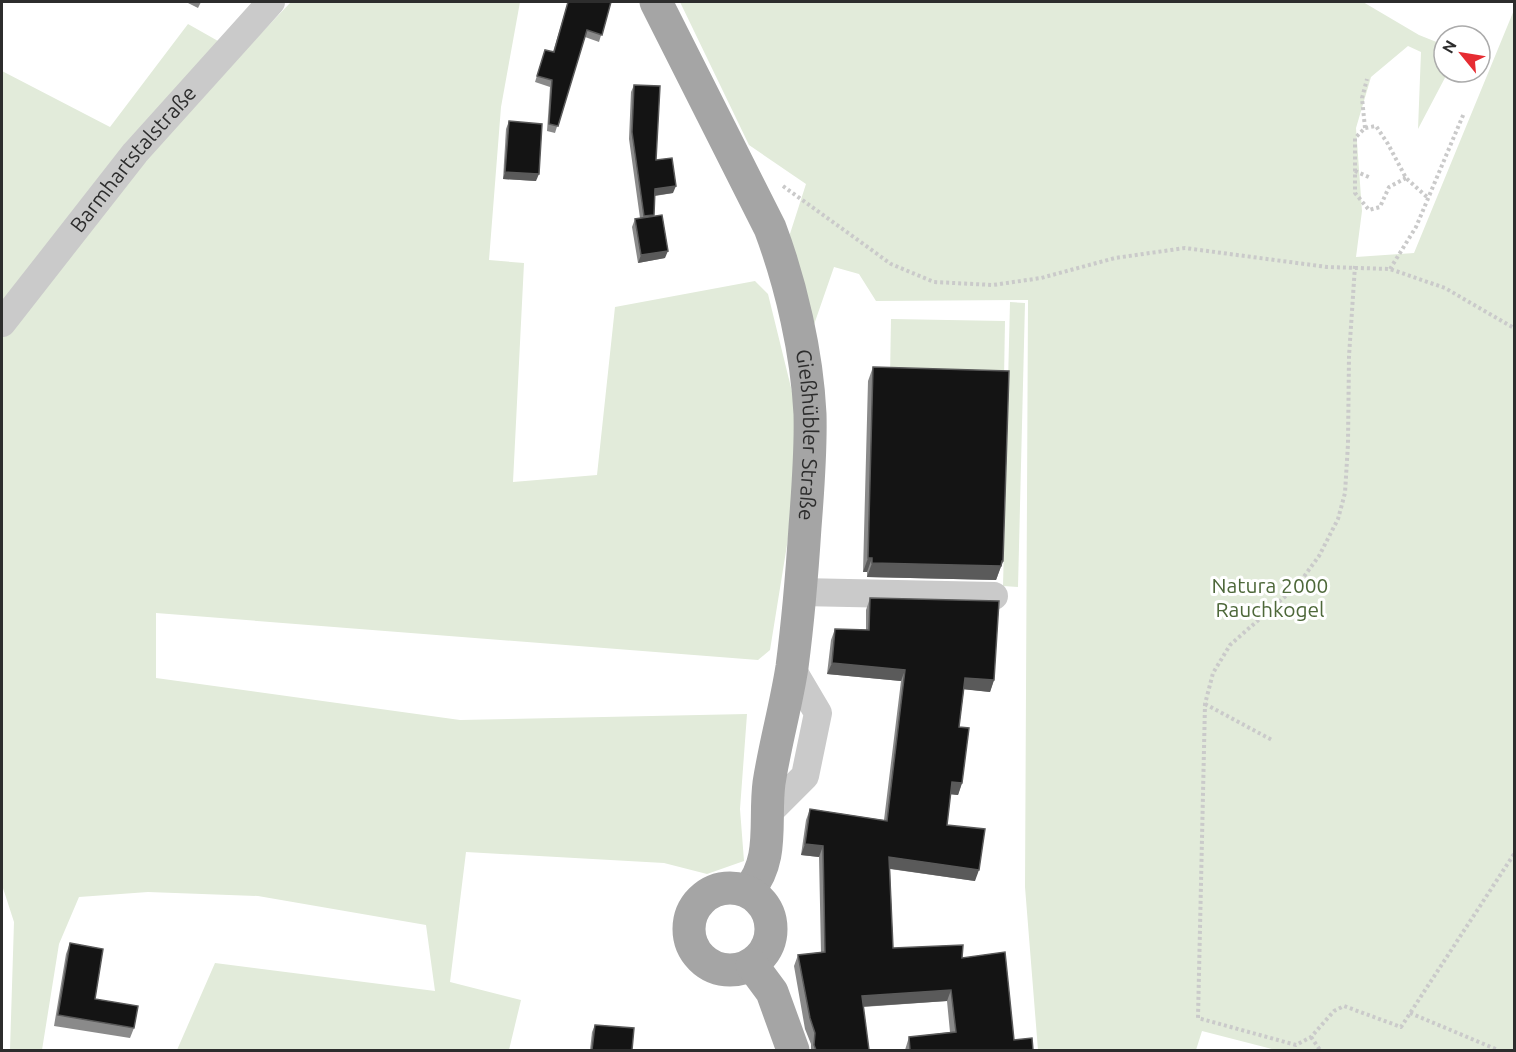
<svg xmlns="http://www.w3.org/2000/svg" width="1516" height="1052" viewBox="0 0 1516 1052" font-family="Ubuntu,sans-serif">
<rect width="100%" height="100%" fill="#fff"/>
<g fill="#e2ebda">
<path d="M291 2H520L501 107 489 260 524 263 513 482 597 475 615 307 755 281 768 294 797 412 792 514 770 650 758 660 156 613V678L460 720 747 714 740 809 744 861 707 874 664 863 466 852 450 982 521 1000 509 1050H177L215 963 435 991 426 925 258 896 148 892 79 897 59 944 42 1050H10L14 922 2 885V71L110 127 188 24 241 54Z"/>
<path d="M680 2H1363L1419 35 1444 45V72H1448L1418 129 1421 52 1408 46 1371 77 1356 128 1362 211 1356 257 1414 253 1514 10V1050H1276L1202 1031 1196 1050H1038L1025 887 1028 300 876 301 859 274 834 267 809 339 788 240 806 184 749 145Z"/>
<path d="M1010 302 1025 303 1018 587 1003 586Z"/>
<path d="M891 319 1005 321 1004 379 890 377Z"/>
</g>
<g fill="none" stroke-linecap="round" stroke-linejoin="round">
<g stroke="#cacaca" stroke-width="4" stroke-dasharray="3 3" stroke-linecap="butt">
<path d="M1365 128 1362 98 1367 79"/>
<path d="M1355 171 1371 178"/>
<path d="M1406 178 1389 187 1380 207 1369 210 1355 193V138L1365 128 1376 126 1388 144 1406 178 1428 198"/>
<path d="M783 186 891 264 934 282 993 285 1041 278 1115 258 1185 248 1327 267 1390 269 1445 288 1514 328"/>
<path d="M1355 266 1349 356 1348 444 1345 493 1338 519 1319 556 1297 586 1230 645 1213 673 1205 704 1198 1018 1296 1045 1311 1037 1334 1011 1344 1006 1401 1027 1514 854"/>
<path d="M1390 269 1416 227 1464 113"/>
<path d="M1205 704 1272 740"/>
<path d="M1410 1013 1498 1050"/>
<path d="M1311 1037 1320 1050"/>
</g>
<g stroke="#cacaca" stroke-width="28">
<path id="s1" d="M2 323 135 153 271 2"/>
<path d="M800 592 994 596"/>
<path d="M767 814 805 776 818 713 792 669"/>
</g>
<g stroke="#a5a5a5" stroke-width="33">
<path id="s2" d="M656 2 770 228C791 284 807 353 810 414 811 452 808 489 805 527 802 574 798 621 792 667 786 706 775 744 769 783 764 821 775 860 748 891"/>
<circle cx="730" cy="929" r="41"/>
<path d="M752 965 772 992 793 1050"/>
</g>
</g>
<g fill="#8a8a8a">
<path d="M186 2H201L198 8Z"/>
<path d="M568 2H611L599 42 585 37 555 133 547 131 550 87 535 82 545 50 553 52Z"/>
<path d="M634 85 656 160 673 193 655 196 653 216 665 258 638 263 632 227 635 219 640 218 629 139 631 92Z"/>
<path d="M509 121 536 181 503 179 506 129Z"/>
<path d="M873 367 1003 561 996 580 867 577V572H863L868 381Z"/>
<path d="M870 598 994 680 990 692 964 689 959 727 962 783 958 795 950 794 947 825 975 881 890 869 893 948 962 958 1014 1040 1033 1050H905L909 1037 950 1032 947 1001 863 1007 869 1050H811V1044L805 1029 794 966 798 955 821 952 819 857 801 855 806 820 810 809 884 820 901 681 827 674 831 640 835 629 866 630V610Z"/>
<path d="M70 943 95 999 134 1028 130 1038 54 1026 66 954Z"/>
<path d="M595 1025 632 1050H590L592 1032Z"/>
</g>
<g fill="#5a5a5a">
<path d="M505 172 539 174 536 181 503 179Z"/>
<path d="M676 186 673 193 652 196 655 189Z"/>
<path d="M668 251 665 258 638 263 641 255Z"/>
<path d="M868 558H872L867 572H863Z"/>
<path d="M1003 561 996 580 867 577 872 563Z"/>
<path d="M832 663 905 670 901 681 827 674Z"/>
<path d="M965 678 994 680 990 692 961 689Z"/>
<path d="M952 782 962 783 958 795 948 794Z"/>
<path d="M805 844 823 846 819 857 801 855Z"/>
<path d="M889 857 979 870 975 881 885 868Z"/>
<path d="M951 990 947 1001 857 1007 862 996Z"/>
</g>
<g fill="#141414" stroke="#5a5a5a" stroke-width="1.5">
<path d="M568 2H611L602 35 587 30 558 126 549 124 552 80 537 76 545 50 554 52Z"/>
<path d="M634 85 660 86 656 160 672 158 676 186 655 189 654 215 644 216 632 132Z"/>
<path d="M509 121 542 124 539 174 505 172Z"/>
<path d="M662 215 668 251 641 255 635 219Z"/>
<path d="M873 367 1009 371 1003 561H1002L1001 566 872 563V558H868Z"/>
<path d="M870 598 999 601 994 680 965 678 959 727 969 728 962 783 952 782 947 825 985 829 979 870 889 857 893 948 963 945 962 958 1005 952 1014 1040 1032 1038 1033 1050H910L909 1037 956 1032 951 990 862 996 869 1050H816L814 1045 815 1033 810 1018 798 955 825 952 823 846 805 844 810 809 887 821 905 670 832 663 835 629 869 630Z"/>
<path d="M70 943 103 949 95 999 138 1006 134 1028 58 1015Z"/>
<path d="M595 1025 634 1028 632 1050H592Z"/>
</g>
<g text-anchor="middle" stroke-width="6" stroke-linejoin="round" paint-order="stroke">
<g font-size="21" fill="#2d2d2d" stroke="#fff">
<text dy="7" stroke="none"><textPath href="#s1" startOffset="210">Barmhartstalstraße</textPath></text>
<text dy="7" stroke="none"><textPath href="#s2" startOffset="465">Gießhübler Straße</textPath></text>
</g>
<g font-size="21" fill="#4e683a" stroke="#fff">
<text x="1270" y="593">Natura 2000<tspan x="1270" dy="24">Rauchkogel</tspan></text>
</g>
</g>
<rect width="1516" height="1052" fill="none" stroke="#2d2d2d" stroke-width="6"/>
<g transform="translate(1462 54) rotate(300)"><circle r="28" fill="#ffffff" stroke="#ababab" stroke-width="1.5"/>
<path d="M0-4.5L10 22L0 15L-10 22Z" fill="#e62c32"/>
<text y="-9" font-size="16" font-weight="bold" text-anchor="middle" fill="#2d2d2d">N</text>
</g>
</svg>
